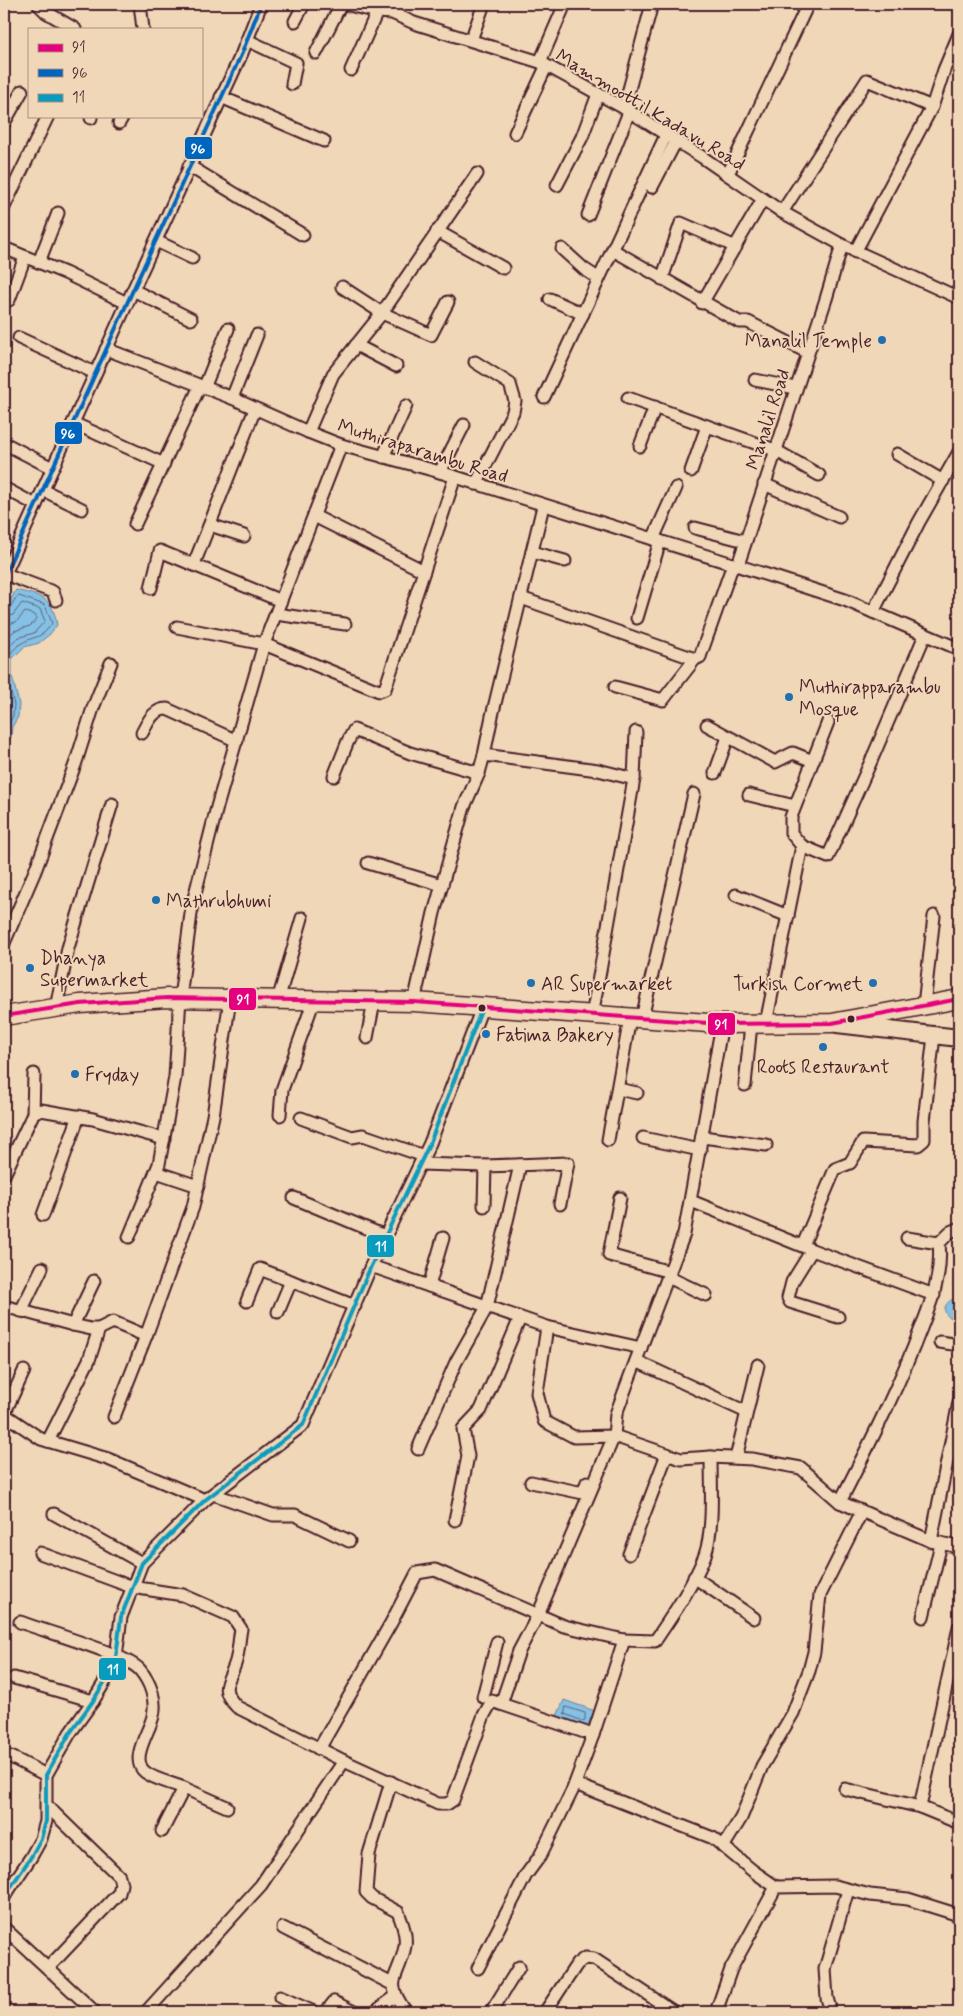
<svg xmlns="http://www.w3.org/2000/svg" width="963" height="2016" viewBox="0 0 963 2016" font-family="Mynerve,sans-serif">
<rect width="100%" height="100%" fill="#f0d7b7"/>
<filter id="ink" filterUnits="userSpaceOnUse"><feTurbulence type="fractalNoise" baseFrequency=".02" numOctaves="2"/><feDisplacementMap in="SourceGraphic" scale="10" xChannelSelector="R" yChannelSelector="G"/><feConvolveMatrix kernelMatrix="1 2 1 2 8 2 1 2 1" color-interpolation-filters="sRGB"/></filter>
<g filter="url(#ink)">
<g fill="#84c1e4" stroke="#6d809a">
<path d="M16 590C41 597 52 595 57 625L50 634 39 643 24 647 12 659V676L19 704 18 717 12 727 11 737 4 750V611Z"/>
<path d="M959 1297V1320C940 1319 940 1301 959 1297Z"/>
<path d="M564 1700 595 1711 586 1728 557 1716Z"/>
</g>
<g fill="none" stroke-linecap="round" stroke-linejoin="round">
<g stroke="#616075" stroke-width="1">
<path d="M4 611 9 610 15 599 19 596 45 605 52 623C42 639 36 635 22 643 16 646 11 653 7 658V677L14 705 13 716 8 725 4 742"/>
<path d="M4 618 13 615 22 603 40 609 45 621 34 633 17 638 4 651"/>
<path d="M4 625 16 622 25 612 35 615 37 619 30 626 14 631 4 641"/>
<path d="M566 1707 585 1713V1720L582 1721 565 1714Z"/>
</g>
<defs>
<g id="minor">
<path d="M38 4 46 12 75 29"/>
<path d="M140 4 143 29"/>
<path d="M345 4 377 12 392 13 414 23 540 62 624 108 702 157 782 212 842 245"/>
<path d="M295 21 304 4"/>
<path d="M247 40 296 63 292 84"/>
<path d="M471 40 484 4"/>
<path d="M316 53 341 4"/>
<path d="M540 62 565 4"/>
<path d="M351 70 377 12"/>
<path d="M221 97 324 141"/>
<path d="M624 108 652 4"/>
<path d="M91 118V116"/>
<path d="M4 123 22 91"/>
<path d="M119 123 123 116"/>
<path d="M515 133 546 67"/>
<path d="M189 166 303 235"/>
<path d="M728 174 808 4"/>
<path d="M557 185 582 137 598 94"/>
<path d="M652 187 676 141"/>
<path d="M4 207 48 116"/>
<path d="M782 212 867 80 932 107"/>
<path d="M588 215 629 112"/>
<path d="M437 231 503 268"/>
<path d="M156 241 192 258"/>
<path d="M4 248 65 273 127 303"/>
<path d="M562 249 584 269 598 278"/>
<path d="M613 250 739 322H748L807 352"/>
<path d="M855 252 932 107 944 70 959 34"/>
<path d="M39 262 58 213"/>
<path d="M662 279 681 223 736 247"/>
<path d="M342 287 382 313 431 335 448 302"/>
<path d="M133 290 191 319"/>
<path d="M550 299 583 314"/>
<path d="M9 300 25 257"/>
<path d="M702 303 763 199"/>
<path d="M19 338 95 373"/>
<path d="M356 345 396 366"/>
<path d="M106 349 232 398 308 432 341 445 440 472 777 578 845 600 959 649"/>
<path d="M475 362 510 384 515 401 513 412 476 484"/>
<path d="M755 380 795 388"/>
<path d="M204 388 228 329"/>
<path d="M544 397 666 135"/>
<path d="M232 398 257 335"/>
<path d="M628 398 775 450 819 475"/>
<path d="M73 423 164 464"/>
<path d="M308 432 333 374 382 313 477 174"/>
<path d="M6 444 52 468"/>
<path d="M640 446 655 407"/>
<path d="M897 454 943 481"/>
<path d="M383 457 406 406"/>
<path d="M691 471 707 426"/>
<path d="M440 472 464 425"/>
<path d="M764 484 839 517"/>
<path d="M4 488 36 505"/>
<path d="M43 490 82 509"/>
<path d="M314 516 424 571"/>
<path d="M135 524 200 386"/>
<path d="M210 525 244 536"/>
<path d="M695 528 745 541"/>
<path d="M653 539 676 488"/>
<path d="M532 552 565 561"/>
<path d="M194 564 255 409"/>
<path d="M738 565 826 299 842 245 959 298"/>
<path d="M5 574 53 592 56 600"/>
<path d="M4 576 133 290 242 53 261 4"/>
<path d="M151 588 160 551 281 601"/>
<path d="M521 598 695 659 700 657 702 651 733 564"/>
<path d="M873 612 919 522 959 452"/>
<path d="M276 614 345 624"/>
<path d="M637 618 660 541"/>
<path d="M177 627 264 644 379 691 385 689 455 477"/>
<path d="M615 687 663 700 695 659"/>
<path d="M707 725 775 762 793 753 813 761"/>
<path d="M142 733C148 722 153 709 167 709L237 741"/>
<path d="M484 755 598 770 634 779 592 1016"/>
<path d="M715 773 728 737"/>
<path d="M334 776 348 741 354 730 410 753 479 773"/>
<path d="M634 779 636 732"/>
<path d="M749 795 795 806"/>
<path d="M802 846 791 833V817L828 722"/>
<path d="M368 863 442 885"/>
<path d="M736 895 788 916"/>
<path d="M4 943 35 871 76 762 93 708 111 663"/>
<path d="M278 1000 302 918"/>
<path d="M414 1002 434 913 464 807 479 773 484 755 492 716 543 506"/>
<path d="M924 1005 934 916"/>
<path d="M56 1008 68 948 112 804"/>
<path d="M642 1018 694 794"/>
<path d="M766 1023 802 846 828 857 872 759 925 635"/>
<path d="M722 1024 684 1234 629 1379 616 1414 614 1436 681 1459 711 1457 752 1459 801 1468 840 1502 931 1541 959 1547"/>
<path d="M367 1038 374 1002"/>
<path d="M745 1085 751 1024"/>
<path d="M618 1089 637 1093"/>
<path d="M33 1114 34 1074"/>
<path d="M280 1115 282 1090 314 1000"/>
<path d="M301 1118 352 1137 363 1135 424 1156"/>
<path d="M702 1137 766 1145"/>
<path d="M643 1138 700 1150"/>
<path d="M608 1140 630 1018"/>
<path d="M420 1164 485 1166 568 1163 560 1204"/>
<path d="M156 1172 198 1186"/>
<path d="M4 1175 33 1114 41 1110 93 1119 164 1139"/>
<path d="M294 1198 385 1236"/>
<path d="M620 1198 609 1255 670 1272"/>
<path d="M691 1201 812 1250 934 1295"/>
<path d="M484 1206 485 1166"/>
<path d="M43 1215 79 1116"/>
<path d="M129 1237 159 1164 175 1077 180 998 192 906 217 807 264 644 341 445"/>
<path d="M907 1238 939 1243"/>
<path d="M803 1245 835 1169 850 1163 863 1142 918 1145 924 1140V1121L934 1036"/>
<path d="M812 1250 792 1282 788 1298 790 1302 838 1317"/>
<path d="M371 1266 547 1327 641 1348"/>
<path d="M668 1277 706 1295"/>
<path d="M429 1286 443 1238"/>
<path d="M247 1301 260 1269 355 1306"/>
<path d="M4 1306 73 1325 94 1281"/>
<path d="M21 1311 42 1268"/>
<path d="M278 1312 291 1281"/>
<path d="M73 1325 91 1329H99"/>
<path d="M940 1342 959 1345"/>
<path d="M636 1361 742 1410"/>
<path d="M4 1414 41 1439 108 1459 205 1500"/>
<path d="M4 1414 24 1371"/>
<path d="M114 1417 146 1336 193 1207 213 1116 230 999"/>
<path d="M48 1441 89 1360 99 1329 113 1322 146 1336"/>
<path d="M418 1449 456 1362 487 1307 520 1165"/>
<path d="M736 1458 758 1365"/>
<path d="M531 1482 583 1493 587 1482"/>
<path d="M213 1494 273 1515H295L349 1541"/>
<path d="M840 1502C866 1451 892 1400 914 1346 927 1312 943 1280 939 1243L950 1232 959 1228"/>
<path d="M54 1514 142 1563"/>
<path d="M455 1520 468 1456 463 1429 481 1410 520 1318"/>
<path d="M931 1541 959 1402"/>
<path d="M40 1553 132 1587 183 1595 233 1617 241 1629C239 1639 239 1650 236 1661 230 1682 217 1687 237 1707L344 1761 438 1804H447L453 1800 484 1715 492 1701 593 1735 624 1640 655 1641C672 1616 694 1584 705 1555 714 1529 711 1485 711 1457"/>
<path d="M629 1554 667 1454"/>
<path d="M694 1577 754 1618"/>
<path d="M923 1617 941 1544"/>
<path d="M20 1622C44 1631 126 1654 140 1670 150 1682 157 1700 153 1716 150 1731 129 1759 145 1772 155 1780 172 1783 184 1788"/>
<path d="M14 1678 93 1701"/>
<path d="M483 1697 497 1642"/>
<path d="M501 1704 519 1651 538 1615 614 1436 574 1437 544 1421 537 1393 547 1327"/>
<path d="M319 1749 391 1623 417 1573 435 1570 564 1626 624 1640"/>
<path d="M4 1757H11L46 1775"/>
<path d="M391 1782 369 1854 366 1892 372 1898 398 1912C402 1922 407 1935 405 1946 399 1980 382 1978 406 2012"/>
<path d="M575 1784 713 1838 753 1871 776 1887"/>
<path d="M845 1789 920 1807 959 1823"/>
<path d="M47 1806 119 1876 121 1884 119 1893 48 1968"/>
<path d="M920 1807 959 1627"/>
<path d="M162 1831 184 1788 227 1807"/>
<path d="M723 1847 741 1818 762 1766 793 1713 809 1671 814 1652 820 1595 862 1511"/>
<path d="M4 1897 31 1857 41 1839 46 1821V1775L70 1733 93 1701 115 1665 121 1617 142 1563 205 1500 303 1425 371 1266 430 1143 482 1008"/>
<path d="M4 1928 95 2012"/>
<path d="M283 1928 392 1984"/>
<path d="M478 1968 526 1875 540 1856 573 1789 593 1735"/>
<path d="M280 1997 314 2012"/>
<path d="M146 2012 261 1885 344 1761"/>
<path d="M326 2012 334 2002 354 2012"/>
<path d="M375 2012 395 1997"/>
<path d="M491 2012 519 1967"/>
<path d="M545 2012 577 1964 585 1958 594 1959 674 2012"/>
<path d="M716 2012 731 1969 776 1887 835 1886 870 1895 908 1899 959 1915"/>
<path d="M831 2012 827 1998 825 1969 848 1890"/>
</g>
<path id="secondary" d="M837 1024 959 1038"/>
<path id="primary" d="M4 1016 80 1004 167 998 414 1002 722 1024 832 1023 959 999"/>
</defs>
<use href="#minor" stroke="#4a1f2b" stroke-width="15"/>
<use href="#secondary" stroke="#4a1f2b" stroke-width="20"/>
<use href="#primary" stroke="#4a1f2b" stroke-width="21"/>
<use href="#minor" stroke="#f0d7b7" stroke-width="11"/>
<use href="#secondary" stroke="#f0d7b7" stroke-width="16"/>
<use href="#primary" stroke="#f0d7b7" stroke-width="18"/>
<defs>
<path id="bus-1" d="M4 1016 80 1004 167 998 414 1002 722 1024 832 1023 959 999"/>
<path id="bus-2" d="M4 576 133 290 242 53 261 4"/>
<path id="bus-3" d="M4 1897 31 1857 41 1839 46 1821V1775L70 1733 93 1701 115 1665 121 1617 142 1563 205 1500 303 1425 371 1266 430 1143 482 1008"/>
</defs>
<use href="#bus-1" stroke="#f0d7b7" stroke-width="8"/>
<use href="#bus-2" stroke="#f0d7b7" stroke-width="8"/>
<use href="#bus-3" stroke="#f0d7b7" stroke-width="8"/>
<use href="#bus-1" stroke="#e5007d" stroke-width="4"/>
<use href="#bus-2" stroke="#0065bd" stroke-width="4"/>
<use href="#bus-3" stroke="#079bbe" stroke-width="4"/>
</g>
</g>
<g fill="#1f6fb2" stroke="#f0d7b7" stroke-width="2">
<circle cx="882" cy="340" r="5"/>
<circle cx="789" cy="697" r="5"/>
<circle cx="156" cy="900" r="5"/>
<circle cx="30" cy="968" r="5"/>
<circle cx="531" cy="983" r="5"/>
<circle cx="873" cy="983" r="5"/>
<circle cx="486" cy="1034" r="5"/>
<circle cx="823" cy="1047" r="5"/>
<circle cx="75" cy="1074" r="5"/>
</g>
<g fill="#4a1f2b" stroke="#f0d7b7" stroke-width="2">
<circle cx="482" cy="1008" r="4.5"/>
<circle cx="851" cy="1019" r="4.5"/>
</g>
<g text-anchor="middle" stroke-width="4" stroke-linejoin="round" paint-order="stroke">
<g font-size="19" fill="#4a1f2b" stroke="#f0d7b7">
<text transform="translate(651 109) rotate(31)" y="7">Mammoottil Kadavu Road</text>
<text transform="translate(767 419) rotate(-72)" y="7">Manalil Road</text>
<text transform="translate(423 450) rotate(17)" y="7">Muthiraparambu Road</text>
</g>
<g font-size="19" fill="#4a1f2b" stroke="#f0d7b7" text-anchor="start">
<text x="872" y="347" text-anchor="end">Manalil Temple</text>
<text x="799" y="693">Muthirapparambu<tspan x="799" dy="22">Mosque</tspan></text>
<text x="166" y="907">Mathrubhumi</text>
<text x="40" y="964">Dhanya<tspan x="40" dy="22">Supermarket</tspan></text>
<text x="541" y="990">AR Supermarket</text>
<text x="863" y="990" text-anchor="end">Turkish Cormet</text>
<text x="496" y="1041">Fatima Bakery</text>
<text x="823" y="1073" text-anchor="middle">Roots Restaurant</text>
<text x="85" y="1081">Fryday</text>
</g>
</g>
<g stroke="#f0d7b7" stroke-width="2">
<rect x="184" y="136" width="29" height="24" rx="5" fill="#0065bd"/>
<rect x="54" y="421" width="29" height="24" rx="5" fill="#0065bd"/>
<rect x="228" y="987" width="29" height="24" rx="5" fill="#e5007d"/>
<rect x="707" y="1012" width="29" height="24" rx="5" fill="#e5007d"/>
<rect x="366" y="1234" width="29" height="24" rx="5" fill="#079bbe"/>
<rect x="98" y="1657" width="29" height="24" rx="5" fill="#079bbe"/>
</g>
<g font-size="14" text-anchor="middle" font-weight="bold" fill="#fff">
<text x="198" y="153">96</text>
<text x="68" y="438">96</text>
<text x="243" y="1004">91</text>
<text x="721" y="1029">91</text>
<text x="381" y="1251">11</text>
<text x="113" y="1674">11</text>
</g>
<rect width="963" height="2016" fill="none" stroke="#f0d7b7" stroke-width="20"/>
<rect x="10" y="10" width="943" height="1996" fill="none" stroke="#4a1f2b" stroke-width="2" filter="url(#ink)"/>
<rect x="28" y="28" width="175" height="90" fill="#f0d7b7" stroke="#ae8d7f"/>
<rect x="38" y="44" width="25" height="8" fill="#e5007d" stroke="#ae8d7f"/>
<text x="72" y="52" font-size="15" fill="#4a1f2b">91</text>
<rect x="38" y="69" width="25" height="8" fill="#0065bd" stroke="#ae8d7f"/>
<text x="72" y="78" font-size="15" fill="#4a1f2b">96</text>
<rect x="38" y="94" width="25" height="8" fill="#079bbe" stroke="#ae8d7f"/>
<text x="72" y="102" font-size="15" fill="#4a1f2b">11</text>
</svg>
